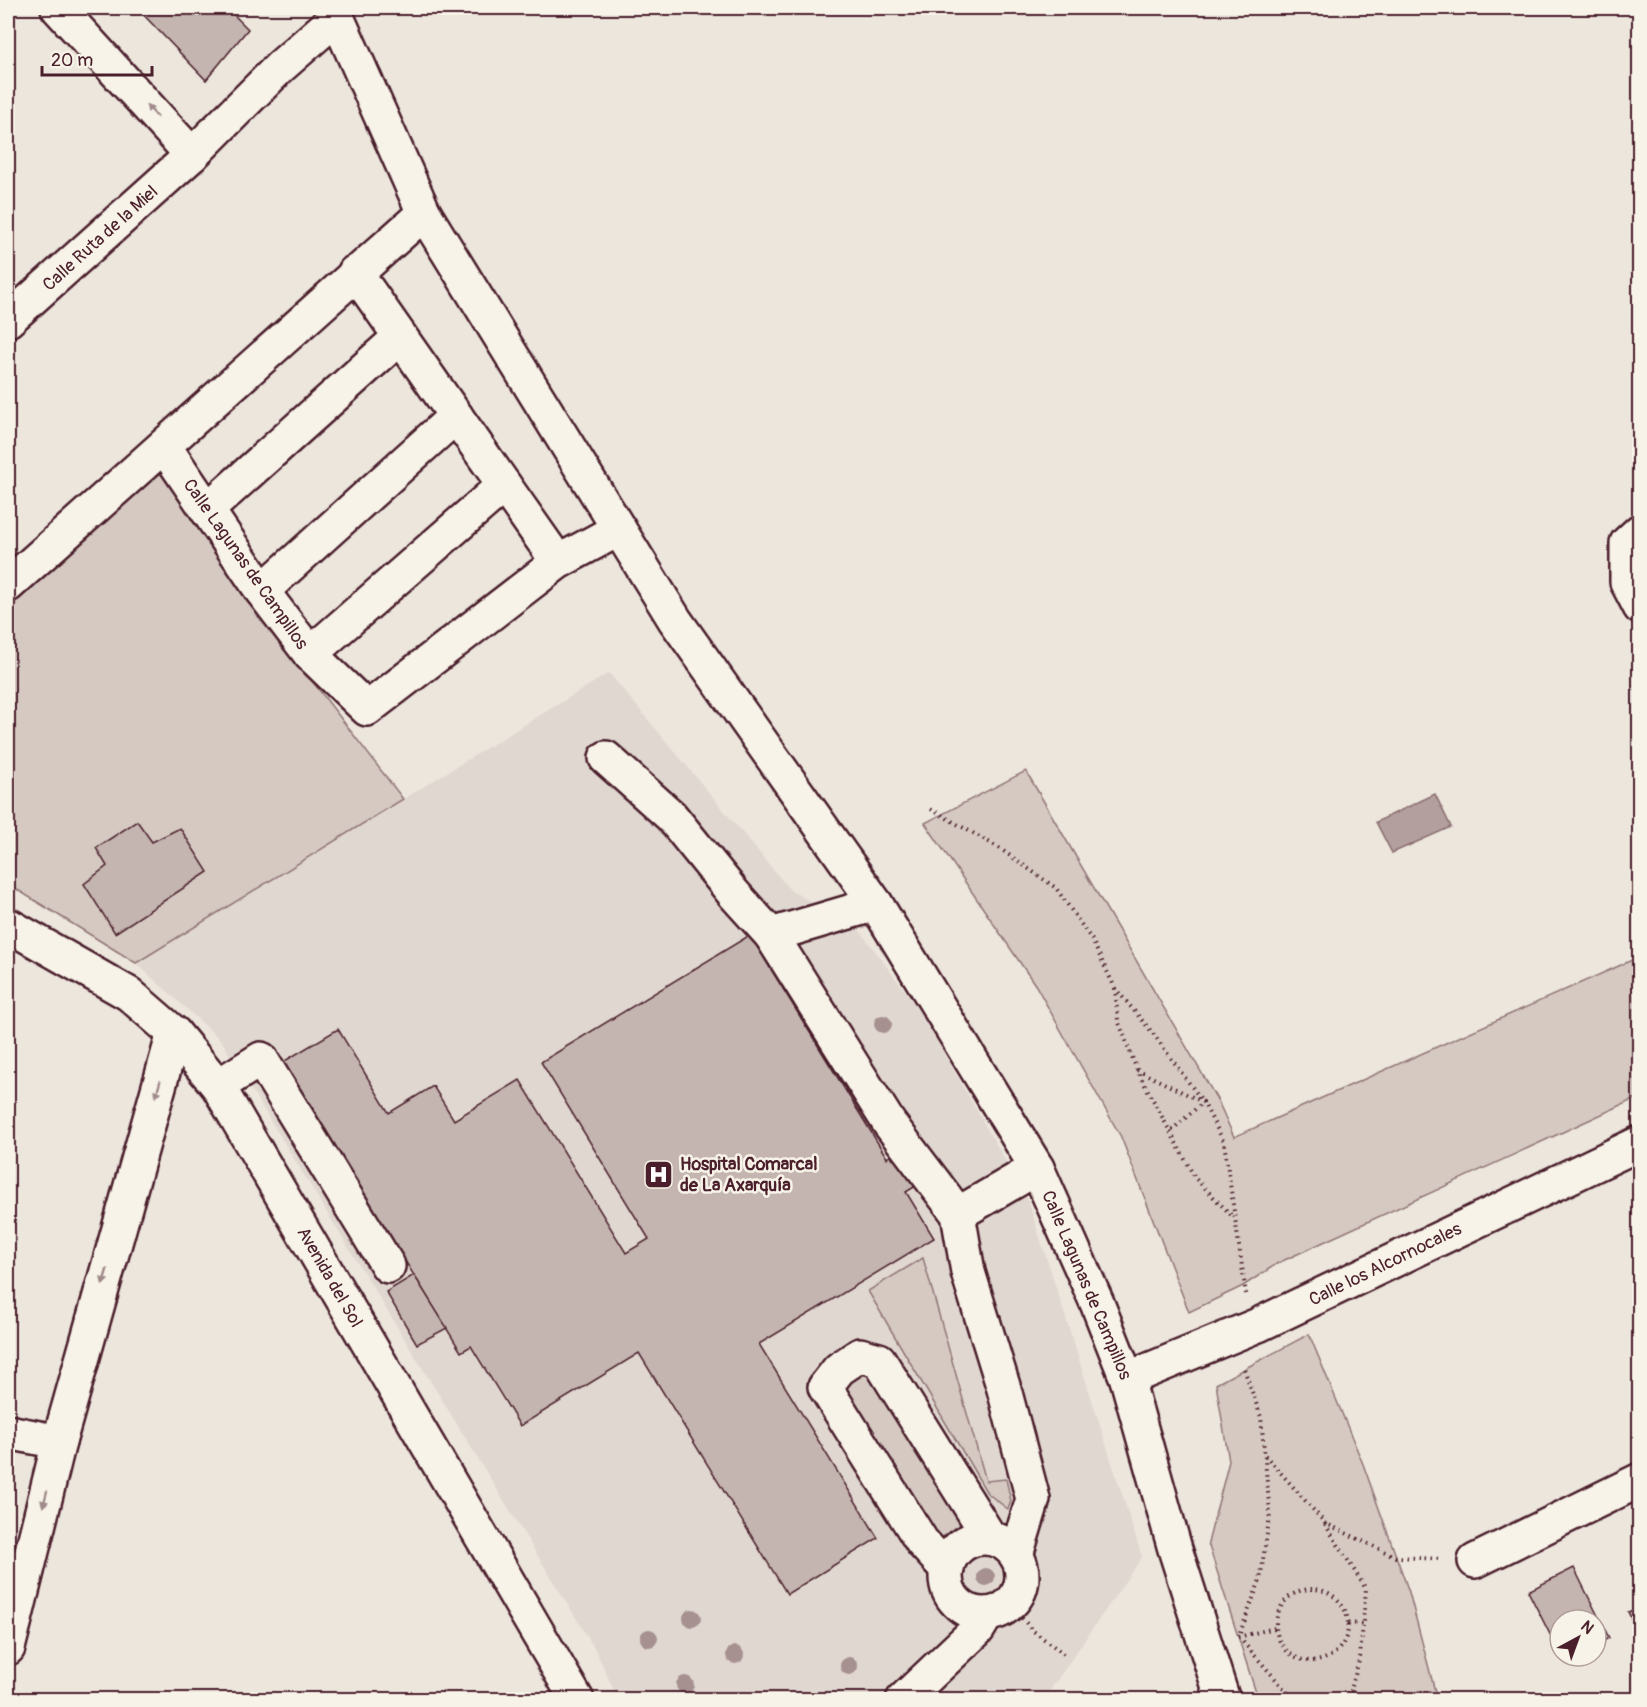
<svg xmlns="http://www.w3.org/2000/svg" width="1647" height="1707" viewBox="0 0 1647 1707" font-family="Pangolin,sans-serif">
<rect width="100%" height="100%" fill="#ece6dd"/>
<filter id="ink" filterUnits="userSpaceOnUse"><feTurbulence type="fractalNoise" baseFrequency=".0167" numOctaves="2"/><feDisplacementMap in="SourceGraphic" scale="12" xChannelSelector="R" yChannelSelector="G"/><feConvolveMatrix kernelMatrix="1 2 1 2 8 2 1 2 1" color-interpolation-filters="sRGB"/></filter>
<g filter="url(#ink)">
<path fill="#e0d7d0" d="M609 673 791 891 856 926 918 1008 1028 1200 1142 1557 1044 1699H618L595 1649 221 1040 136 963Z"/>
<g fill="#d5c9c2" stroke="#907476" stroke-width="1.5">
<path d="M165 464 249 599 403 799 136 963 8 884V607Z"/>
<path d="M1026 771 1218 1101 1234 1137 1639 957V1097L1278 1263 1243 1286 1189 1312 1121 1137 1036 986 925 823Z"/>
<path d="M923 1258 986 1481 1006 1479 1011 1501 1008 1509 987 1493 868 1291Z"/>
<path d="M1309 1334 1363 1464 1409 1592 1437 1699H1258L1208 1543 1229 1461 1216 1384Z"/>
<path d="M874 1366 972 1529 941 1548 843 1385Z"/>
</g>
<path fill="#b39f9d" stroke="#896c6f" stroke-width="1.5" d="M1435 794 1451 827 1392 853 1376 822Z"/>
<g fill="#c4b5b0" stroke="#4a1f2b" stroke-width="1.5">
<path d="M137 8H227L248 29 206 80Z"/>
<path d="M137 821 152 842 180 828 208 872 115 933 84 884 107 866 96 848Z"/>
<path d="M750 935 887 1158 903 1148 924 1181 906 1192 934 1238 759 1344 878 1538 787 1594 639 1353 520 1426 471 1346 461 1352 283 1062 338 1029 389 1113 433 1086 454 1120 520 1080 626 1253 649 1239 541 1062Z"/>
<path d="M414 1275 447 1328 417 1344 386 1292Z"/>
<path d="M1574 1568 1609 1638 1596 1645V1620H1560V1654L1528 1591Z"/>
<path d="M1640 1607V1634L1639 1635 1628 1612Z"/>
</g>
<g fill="none" stroke-linecap="round" stroke-linejoin="round">
<defs>
<g id="minor">
<path d="M58 8 192 155"/>
<path d="M333 8 424 213 675 620 876 904 1037 1168 1097 1303 1127 1379 1175 1549 1223 1700"/>
<path d="M355 272 558 562"/>
<path d="M8 320 192 155 280 67 337 17"/>
<path d="M164 446 262 591 310 654 367 709 558 562 619 529"/>
<path d="M207 510 400 337"/>
<path d="M1640 531 1627 543V582L1640 607"/>
<path d="M8 585 424 213"/>
<path d="M262 591 456 416"/>
<path d="M310 654 504 485"/>
<path d="M606 758 671 816 734 894 771 935 889 1123 958 1214 968 1272 1004 1389 1033 1499 1016 1555"/>
<path d="M8 925 129 994 174 1033 218 1086 577 1700"/>
<path d="M771 935 876 904"/>
<path d="M218 1086 261 1059 388 1266"/>
<path d="M958 1214 1037 1168"/>
<path d="M1127 1379 1258 1325 1640 1143"/>
<path d="M8 1432 59 1442"/>
<circle cx="984" cy="1576" r="38"/>
<path d="M1475 1561 1640 1480"/>
<path d="M947 1569 922 1542 825 1387 839 1369 860 1355 879 1360 990 1538"/>
<path d="M8 1648 59 1442 174 1033"/>
<path d="M903 1700 978 1629 987 1614"/>
</g>
</defs>
<use href="#minor" stroke="#4a1f2b" stroke-width="38"/>
<g stroke="#4a1f2b" stroke-width="4" stroke-dasharray="1.5 4.5" stroke-linecap="butt">
<path d="M931 809 999 848 1056 888 1092 940 1115 988 1152 1032 1203 1102 1224 1142 1246 1294"/>
<path d="M1115 988 1118 1020 1137 1070 1195 1178 1233 1217"/>
<path d="M1137 1070 1203 1102 1171 1131"/>
<path d="M1265 1455 1325 1523 1396 1557 1441 1559"/>
<path d="M1325 1524 1366 1589 1360 1657 1351 1690 1356 1700"/>
<circle cx="1312" cy="1625" r="36"/>
<path d="M1022 1618 1032 1630 1064 1654"/>
<path d="M1348 1623 1363 1624"/>
<path d="M1240 1633 1260 1580 1270 1514 1261 1417 1244 1369"/>
<path d="M1238 1637 1275 1628"/>
<path d="M1243 1642 1294 1700"/>
<path d="M1343 1700 1351 1690"/>
</g>
<use href="#minor" stroke="#f7f3e8" stroke-width="33"/>
</g>
<g fill="#a69090">
<circle cx="883" cy="1024" r="9"/>
<circle cx="986" cy="1577" r="9"/>
<circle cx="692" cy="1618" r="9"/>
<circle cx="649" cy="1638" r="9"/>
<circle cx="735" cy="1655" r="9"/>
<circle cx="849" cy="1666" r="9"/>
<circle cx="685" cy="1685" r="9"/>
</g>
<defs><path id="oneway-solid" d="M-6-.8H1V-3.2L6.5 0L1 3.2V.8H-6Z" transform="scale(1.5)"/></defs>
<g fill="#a0898a">
<use href="#oneway-solid" transform="translate(152 111) rotate(-132)"/>
<use href="#oneway-solid" transform="translate(158 1089) rotate(106)"/>
<use href="#oneway-solid" transform="translate(105 1277) rotate(106)"/>
<use href="#oneway-solid" transform="translate(45 1499) rotate(104)"/>
</g>
</g>
<defs>
<symbol id="hospital-square" viewBox="-11 -11 22 22"><rect x="-9" y="-9" width="18" height="18" rx="4" fill="#4a1f2b" stroke="#f7f3e8"/><path d="M-5-5h3v3.5h4V-5h3V5h-3V1.5h-4V5h-3Z" fill="#fff"/></symbol>
</defs>
<g fill-rule="evenodd">
<use href="#hospital-square" x="642" y="1158" width="33" height="33"/>
</g>
<g text-anchor="middle" stroke-width="5" stroke-linejoin="round" paint-order="stroke">
<g font-size="18" fill="#4a1f2b" stroke="#f7f3e8">
<text transform="translate(100 238) rotate(-42)" y="6">Calle Ruta de la Miel</text>
<text transform="translate(246 564) rotate(55)" y="6">Calle Lagunas de Campillos</text>
<text transform="translate(1385 1264) rotate(-26)" y="6">Calle los Alcornocales</text>
<text transform="translate(330 1277) rotate(60)" y="6">Avenida del Sol</text>
<text transform="translate(1087 1285) rotate(67)" y="6">Calle Lagunas de Campillos</text>
</g>
<g font-size="18" font-weight="bold" fill="#4a1f2b" stroke="#f7f3e8" text-anchor="start">
<text x="680" y="1170">Hospital Comarcal<tspan x="680" dy="21">de La Axarquía</tspan></text>
</g>
</g>
<rect width="1647" height="1707" fill="none" stroke="#f7f3e8" stroke-width="30"/>
<rect x="15" y="15" width="1617" height="1677" fill="none" stroke="#4a1f2b" stroke-width="2" filter="url(#ink)"/>
<g transform="translate(1578 1638) rotate(41)"><circle r="28" fill="#f7f3e8" stroke="#b29e9c" stroke-width="1.5"/>
<path d="M0-4.5L10 22L0 15L-10 22Z" fill="#4a1f2b"/>
<text y="-9" font-size="16" font-weight="bold" text-anchor="middle" fill="#4a1f2b">N</text>
</g>
<path d="M42 66v9h110v-9" fill="none" stroke="#4a1f2b" stroke-width="3"/>
<text x="51" y="66" font-size="18" fill="#4a1f2b" stroke="#f7f3e8" stroke-width="4.5" paint-order="stroke">20 m</text>
</svg>
